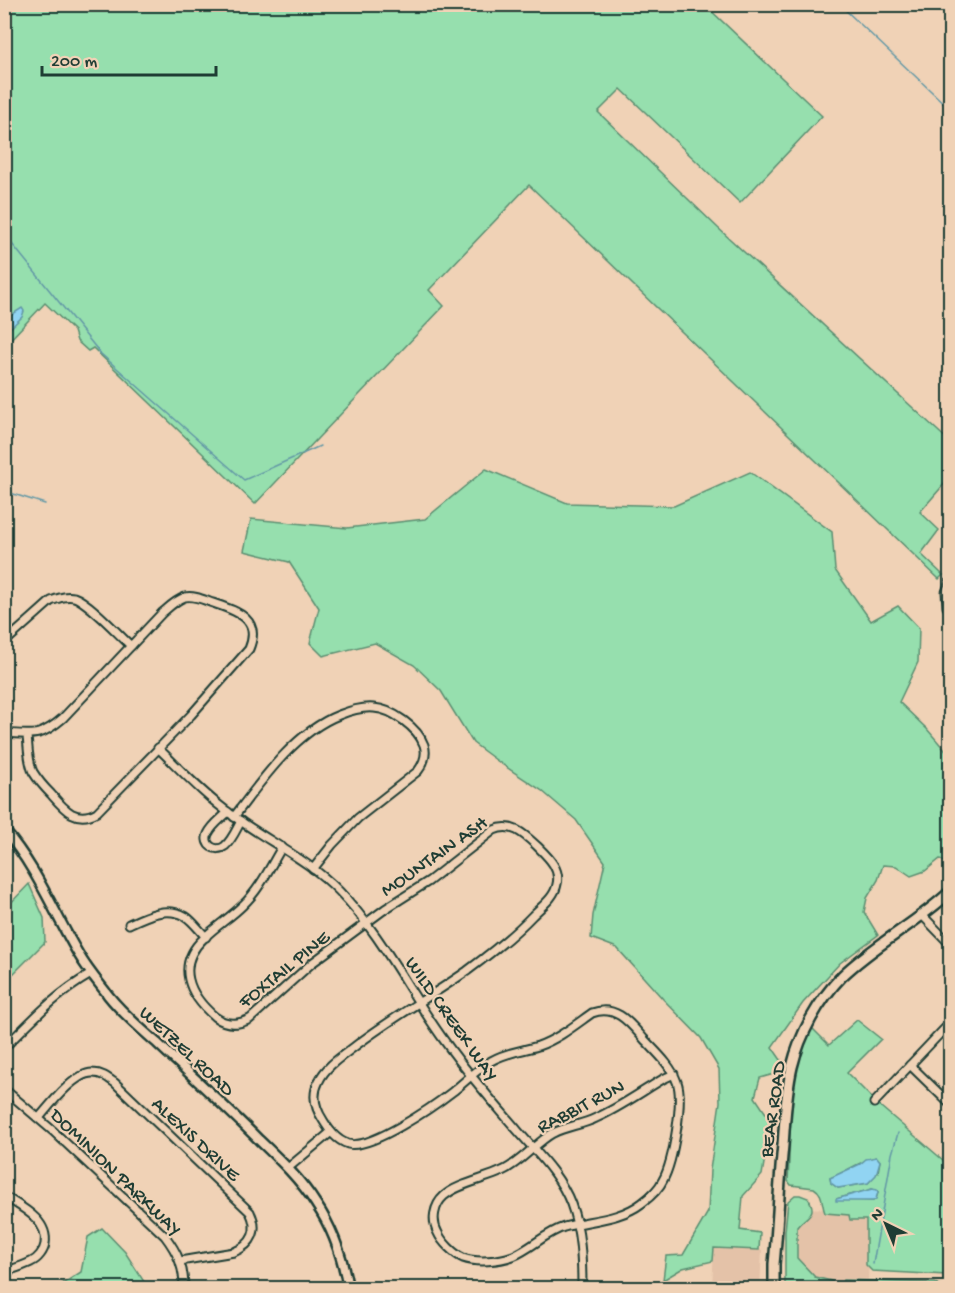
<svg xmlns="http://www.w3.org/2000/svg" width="955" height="1293" viewBox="0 0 955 1293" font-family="'Gochi Hand',sans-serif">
<rect width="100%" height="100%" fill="#f0d2b6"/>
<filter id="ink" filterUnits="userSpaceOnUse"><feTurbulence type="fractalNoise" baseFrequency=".0167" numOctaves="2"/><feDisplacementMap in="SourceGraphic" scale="12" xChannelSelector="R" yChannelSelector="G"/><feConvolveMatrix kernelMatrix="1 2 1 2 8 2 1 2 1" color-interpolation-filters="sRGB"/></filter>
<g filter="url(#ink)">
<g fill="#e4c2a8">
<path d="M794 1208 870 1210 868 1287 817 1286 792 1266Z"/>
<path d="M714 1248 762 1250 760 1288H712Z"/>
</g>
<g fill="#96dfae" stroke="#5a8e71" stroke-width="1.5" fill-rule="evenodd">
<path d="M5 5H705L822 116 740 203 621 89 598 112 718 228 950 442V484L946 482 920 512 939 530 921 554 943 575 939 579 529 185 429 290 444 306 255 504 93 348 88 351 77 341 74 331 45 303 5 345Z"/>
<path d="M486 469 567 503 674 506 750 472 832 532 835 570 871 621 898 606 919 628 918 662 899 702 927 729 950 756V866L940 859 925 871 911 876 896 866 883 865 878 880 867 898 864 912 878 935 840 963 803 1003 772 1047 781 1060 778 1073 760 1078 755 1097 771 1121 762 1175 743 1196 740 1230 760 1233 759 1250 714 1248 713 1261 683 1268 663 1280 666 1256 683 1255 708 1212 710 1170 720 1102 719 1069 701 1038 663 999 617 948 591 938 593 915 605 862 576 820 541 790 500 763 473 743 441 691 414 665 375 643 323 656 310 643 319 608 289 562 244 551 251 519 347 528 425 519Z"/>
<path d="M29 884 44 918 45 942 5 982V909Z"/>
<path d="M857 1020 881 1039 847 1073 881 1107 950 1166V1278L947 1275 872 1271 866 1265V1220H850L849 1215 825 1213C821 1203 824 1194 814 1188L791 1185 788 1181C791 1130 788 1074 811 1027L829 1045ZM876 1157 880 1161 878 1172 868 1183 838 1188 831 1183 830 1178C846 1172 860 1161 876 1157ZM872 1189 878 1191C878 1196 876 1198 873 1201L836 1199Z"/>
<path d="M795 1195H800L808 1198C819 1215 805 1216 797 1227V1258L815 1277 831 1281 839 1288H785V1231L788 1201Z"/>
<path d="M102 1228 125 1252 148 1288H56L81 1272 88 1237Z"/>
<path d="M843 1280 935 1283 940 1285 942 1288H847L842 1283Z"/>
</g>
<g fill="#91d4f2" stroke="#6398a6" stroke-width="1.5">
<path d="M22 308 24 311 22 317 5 333V319Z"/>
<path d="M877 1157 880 1161 876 1175 868 1183 838 1188 831 1183 830 1178 860 1164 866 1159Z"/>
<path d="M872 1189 877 1190 878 1192 876 1199 873 1201H836V1199Z"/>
</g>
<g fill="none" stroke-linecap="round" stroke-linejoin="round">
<g stroke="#6398a6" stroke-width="1.5">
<path d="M839 4 950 109"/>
<path d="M4 234 101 354 244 480 320 446"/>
<path d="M4 491 45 504"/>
<path d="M873 1264 892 1154 898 1133"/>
<path d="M869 1288 871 1284"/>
</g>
<defs>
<g id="minor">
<path d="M947 607 946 592 950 582"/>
<path d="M4 643 51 601C58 598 66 595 74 597 89 602 118 634 131 646"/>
<path d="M4 733C33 735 40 738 63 718L162 613C169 607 176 600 185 597 194 595 204 600 213 603 236 611 262 618 249 649L191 715 97 812C76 824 64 809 51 794 44 787 38 780 33 772 28 761 28 747 27 735"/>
<path d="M158 748C182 771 205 796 232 815 267 841 309 860 339 891 383 936 409 993 446 1043 468 1074 493 1102 518 1131 537 1153 560 1175 571 1204 581 1231 582 1260 582 1288"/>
<path d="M228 812C221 819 212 825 208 834 203 845 216 853 225 846 232 840 236 830 241 821"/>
<path d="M234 817C261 781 295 732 339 715 349 711 363 707 374 708 392 709 418 728 424 745 427 754 424 763 418 771L358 818 332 845 313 869"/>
<path d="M282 847C270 867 260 889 243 905 231 917 216 926 204 938 175 965 189 995 215 1017 226 1025 238 1025 250 1019L312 963 385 909 429 881 494 830C512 822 524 834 537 846 547 856 561 868 557 884 555 897 542 906 533 915 513 936 490 954 467 971 430 997 390 1019 354 1047 341 1057 326 1066 319 1081 312 1094 315 1108 323 1120 329 1130 336 1140 348 1144 371 1150 434 1106 452 1092 465 1082 477 1069 491 1061 506 1052 522 1051 538 1046 558 1039 575 1025 592 1013 616 1004 630 1023 644 1039 656 1052 671 1065 677 1082 684 1100 673 1162 663 1180 659 1189 650 1197 642 1203 620 1220 590 1220 564 1227 545 1233 532 1248 513 1256 499 1261 477 1263 463 1258 454 1254 442 1242 438 1233 431 1221 434 1205 444 1196 457 1184 486 1179 502 1171 522 1162 535 1143 553 1133 567 1126 582 1125 596 1118 619 1108 641 1092 663 1079L674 1074"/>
<path d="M922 915 950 944"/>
<path d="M129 924C146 916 166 906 185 916 193 921 199 930 206 937"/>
<path d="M4 1048C33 1019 56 994 91 974"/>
<path d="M910 1065 950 1104"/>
<path d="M4 1089 53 1131 165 1236C178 1253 184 1268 184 1288"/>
<path d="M874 1103 950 1023"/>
<path d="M39 1118C50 1105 75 1072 93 1073 102 1073 108 1078 115 1083L250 1212C259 1230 253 1244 234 1252L180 1261"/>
<path d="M288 1168 331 1132"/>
<path d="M4 1196C21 1207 49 1220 45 1244 44 1251 38 1259 31 1262 23 1266 13 1269 4 1272"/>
</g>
<path id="tertiary" d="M4 830C37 868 54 913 79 955 87 969 98 982 108 995 122 1013 140 1028 157 1043 191 1075 226 1107 259 1140 280 1160 301 1180 316 1204 333 1229 343 1259 348 1288"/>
<path id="secondary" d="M774 1288V1264C778 1224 779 1184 783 1145 785 1119 786 1092 792 1067 800 1034 818 1001 842 976 875 944 917 923 950 892"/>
</defs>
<use href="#minor" stroke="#1f3d34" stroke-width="11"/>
<use href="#tertiary" stroke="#1f3d34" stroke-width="13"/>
<use href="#secondary" stroke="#1f3d34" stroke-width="14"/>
<use href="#minor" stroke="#f0d2b6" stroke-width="7"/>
<use href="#tertiary" stroke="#f0d2b6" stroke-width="8"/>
<use href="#secondary" stroke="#f0d2b6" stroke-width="9"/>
</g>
</g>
<g text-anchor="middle" stroke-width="4.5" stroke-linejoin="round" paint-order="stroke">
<g font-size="20" fill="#1f3d34" stroke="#f0d2b6">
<text transform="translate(433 855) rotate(-35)" y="7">MOUNTAIN ASH</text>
<text transform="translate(283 968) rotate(-39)" y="7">FOXTAIL PINE</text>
<text transform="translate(453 1018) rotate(55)" y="7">WILD CREEK WAY</text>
<text transform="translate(188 1050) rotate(43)" y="7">WETZEL ROAD</text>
<text transform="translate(580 1105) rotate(-27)" y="7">RABBIT RUN</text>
<text transform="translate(771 1109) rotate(-82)" y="7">BEAR ROAD</text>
<text transform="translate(197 1138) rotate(43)" y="7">ALEXIS DRIVE</text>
<text transform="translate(117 1171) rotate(44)" y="7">DOMINION PARKWAY</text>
</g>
</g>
<rect width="955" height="1293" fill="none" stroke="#f0d2b6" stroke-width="24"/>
<rect x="12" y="12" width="931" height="1269" fill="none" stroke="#1f3d34" stroke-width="2" filter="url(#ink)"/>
<g transform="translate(886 1224) rotate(317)" stroke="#f0d2b6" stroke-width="4.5" paint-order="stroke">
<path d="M0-4.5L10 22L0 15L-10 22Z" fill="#1f3d34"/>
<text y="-9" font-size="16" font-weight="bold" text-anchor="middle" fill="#1f3d34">N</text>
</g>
<path d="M42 66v9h174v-9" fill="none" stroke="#1f3d34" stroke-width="3"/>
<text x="51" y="66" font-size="18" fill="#1f3d34" stroke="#f0d2b6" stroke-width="4.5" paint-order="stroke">200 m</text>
</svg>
